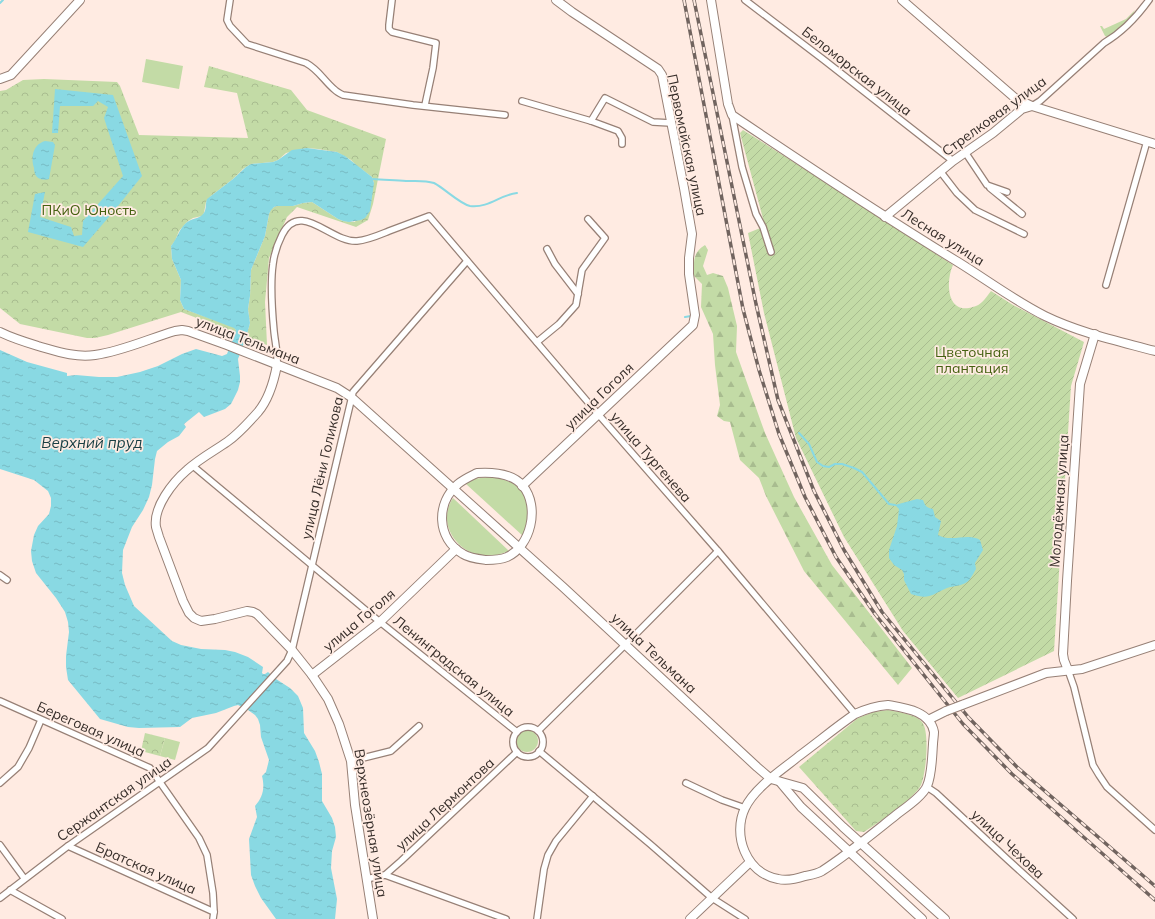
<svg xmlns="http://www.w3.org/2000/svg" width="1155" height="919" viewBox="0 0 1155 919" font-family="Mulish,sans-serif">
<defs>
<pattern id="forest-firs" width="22" height="20" patternUnits="userSpaceOnUse"><rect width="22" height="20" fill="#c3dba6"/><path d="M5 1l3.5 6h-7zM16 11l3.5 6h-7z" fill="#a8bc8f"/></pattern>
<pattern id="park-crowns" width="20" height="18" patternUnits="userSpaceOnUse"><rect width="20" height="18" fill="#c3dba6"/><path d="M2 6a3 3 0 1 1 6 0M12 15a3 3 0 1 1 6 0" fill="none" stroke="#a8bc8f"/></pattern>
<pattern id="garden-furrows" width="10" height="10" patternUnits="userSpaceOnUse"><rect width="10" height="10" fill="#c3dba6"/><path d="M-1 1l2-2M0 10L10 0M9 11l2-2" fill="none" stroke="#a8bc8f"/></pattern>
<pattern id="water-ripples" width="26" height="14" patternUnits="userSpaceOnUse"><rect width="26" height="14" fill="#89d9e3"/><path d="M2 4q2-2 4 0t4 0M15 11q2-2 4 0t4 0" fill="none" stroke="#77bbc3"/></pattern>
</defs>
<rect width="100%" height="100%" fill="#ffebe2"/>
<g fill="#c3dba6">
<path d="M1135 10C1131 21 1118 31 1107 37L1105 36 1100 26H1102L1104 29 1126 19Z"/>
<path d="M146 59 183 66 179 89 142 82Z"/>
<path d="M487 477C507 478 522 484 528 505 529 510 530 514 529 518 529 524 525 530 523 536L466 484 474 479Z"/>
<path d="M453 498 509 551C502 554 494 556 485 556 457 554 436 523 453 498Z"/>
<circle cx="527" cy="741" r="11"/>
<path d="M165 738 180 742 175 760 160 756Z"/>
</g>
<path fill="url(#forest-firs)" d="M705 245 708 250 703 266 707 275 713 273 723 276 728 288 737 326 736 352 765 433 794 497 832 565 912 668 898 685 804 571 766 496 759 478 740 460 730 422 724 421 717 416 720 405 715 365 713 334 701 307 702 284 694 276C694 262 692 253 705 245Z"/>
<g fill="url(#park-crowns)">
<path d="M209 66 291 90 307 110 386 139 373 204 368 220 356 227 297 207 287 217 269 258 265 302 267 345 246 337 250 323 248 309 250 296 251 270 265 236 269 214 271 209 274 207 277 206H293L303 203 312 202 338 219 343 221 355 222 374 183 372 177 356 165 351 160 337 152 318 149 307 148 286 153 278 160 273 162 251 164 243 169 233 179 211 196 206 202 204 213 202 216 193 218 188 221 179 231 175 241 171 246 172 259 181 280 180 300 184 309 234 327 236 330V333L181 312 108 335 95 338H87L20 324 0 308V91L6 90 23 80 44 79 117 82 120 86 139 135 248 138 237 93 204 87Z"/>
<path d="M888 710C897 712 916 714 922 722 930 731 926 774 921 785 913 800 879 822 864 832L856 831 799 767 858 718 874 712Z"/>
<path d="M145 733 165 738 160 756 141 751Z"/>
</g>
<path fill="url(#garden-furrows)" d="M743 130 847 196 953 265C946 280 946 312 969 308 972 307 974 307 976 306 982 304 987 296 991 291L1013 305 1084 342 1071 386 1054 651 958 698 903 631 844 537 796 438 764 313 748 233 765 226 740 133Z"/>
<g fill="url(#water-ripples)">
<path d="M55 89 113 95 142 176 114 211 83 247 28 232 35 194 45 192 40 217 71 227 74 236 82 235 83 221 123 176 104 118 108 107 98 101 93 106H60L58 133H52Z"/>
<path d="M45 141 53 142 55 145 49 179C46 180 40 180 37 177 35 175 34 171 34 168 31 158 32 145 45 141Z"/>
<path d="M307 148 337 152 345 156 372 177 374 183 370 211 365 218 361 220 349 222 343 221 338 219 312 202 303 203 293 206H277L274 207 271 210 269 214 265 236 251 270 250 296 248 309 250 323 246 338 238 359 240 376V382L238 390 231 404 225 409 204 417 199 412 184 424 186 427 179 436 168 442 157 451 155 459 152 485 149 497 143 510 132 527 123 550 122 573 125 585 134 606 172 641 181 645 201 649 225 650 235 652 248 657 263 667 262 673 263 674H265L268 672 276 679 290 688 298 696 303 708 304 733 315 751 319 762 322 774V801L332 818 335 827 336 837 332 851 331 868 337 899 335 919H276L261 898 255 886 251 875 249 839 257 817 255 806C263 797 265 788 262 776L266 772 269 760 261 737 260 725 258 719 255 715 248 710 238 705 234 706 216 713 192 718 180 727 139 728 128 727 100 719 68 680 66 667V656L69 632 68 622 65 612 56 598 36 573 32 561 31 551 34 535 38 526 49 514 51 506V498L48 491 34 480 0 469V350L27 362 67 373V376L76 375 99 377H117L140 372 158 366 182 354 196 349 222 356 227 354 236 330 234 328 184 309 180 300 181 280 172 259 171 246C177 239 179 229 186 223 191 218 200 219 203 214 207 210 205 204 207 199L233 179 246 167 251 164 273 162 278 160 292 150Z"/>
<path d="M917 499 923 500C925 506 927 508 933 509L935 517 941 521 938 535C952 543 968 532 980 540L983 550 975 563 976 569C974 572 971 579 967 582 962 586 953 586 947 588 931 595 929 600 911 594L904 580V574L902 570 894 565 889 558V550L897 526 899 509 895 505Z"/>
</g>
<g fill="none" stroke-linecap="round" stroke-linejoin="round">
<g stroke="#89d9e3" stroke-width="2">
<path d="M0 3 3 0"/>
<path d="M373 179C384 180 395 180 406 181 415 181 425 180 434 183 444 188 460 204 470 206 490 208 499 195 517 193"/>
<path d="M685 317 691 316"/>
<path d="M799 433 809 444 817 462 823 466 829 467 835 464H842L854 468 862 472 889 504 895 505"/>
</g>
<defs>
<g id="street">
<path d="M230 0 227 20 230 26 247 44 306 63C319 70 324 81 335 90 337 92 341 94 343 95L413 105 505 115"/>
<path d="M392 0 389 25V29L392 32 436 43 433 68 425 105"/>
<path d="M745 0 824 60 953 161"/>
<path d="M522 101 591 121 605 98 653 122 671 123"/>
<path d="M1032 106 1040 101 1104 43C1123 32 1136 18 1149 0"/>
<path d="M732 115 742 167 756 214 763 227 771 252"/>
<path d="M591 121 618 131 622 138V144"/>
<path d="M965 152 987 185 1007 192"/>
<path d="M940 171 957 193 975 210 1024 234"/>
<path d="M990 188 1022 214"/>
<path d="M547 249 555 264 578 294"/>
<path d="M1106 285 1147 141"/>
<path d="M537 342 559 324 576 305 582 270 605 238 588 219"/>
<path d="M277 365C278 353 275 342 274 331 272 310 270 285 273 264 274 255 278 243 282 235 300 199 331 243 357 241 368 240 379 235 389 231 402 226 416 221 429 216L598 414 718 551 855 714"/>
<path d="M193 466 380 622 517 732"/>
<path d="M0 575 7 580"/>
<path d="M1068 670 1074 687 1093 765 1099 775 1107 787 1155 830"/>
<path d="M0 701 150 768 199 838 207 855 213 893 214 912 213 919"/>
<circle cx="528" cy="742" r="15"/>
<path d="M538 731 631 639 718 551"/>
<path d="M539 751 650 844 712 898 745 919"/>
<path d="M351 761 391 751 419 726"/>
<path d="M0 783 18 767 29 748 41 720"/>
<path d="M686 783 722 800 745 808"/>
<path d="M927 787 936 793 1007 859 1073 919"/>
<path d="M0 845 24 878"/>
<path d="M68 846 214 912"/>
<path d="M385 875 506 919"/>
<path d="M366 879 385 875 401 861 517 752"/>
<path d="M10 890 62 919"/>
<path d="M0 898 68 846 208 748 287 661 292 650 353 392 467 261"/>
<path d="M537 919 544 869 548 855 556 841 593 796"/>
</g>
<g id="secondary">
<path d="M711 0 728 104 732 115C806 165 881 215 958 262 987 280 1015 301 1045 316 1080 333 1118 341 1155 351"/>
<path d="M902 0 1015 98 1032 106 1155 144"/>
<path d="M0 79 11 75 80 0"/>
<path d="M885 217 953 161 993 133 1022 109 1032 106"/>
<path d="M0 332C12 338 25 342 38 346 56 351 75 358 95 355 123 351 148 339 175 331L182 330 188 331 227 345 337 388 351 397 563 587 757 767 771 779 803 788 843 827 945 919"/>
<path d="M277 365C274 381 269 399 258 412 250 421 237 435 227 442 214 451 199 459 187 470 173 482 153 507 156 527L159 537 183 601 189 613 194 618 201 621 215 619 247 611 253 612 257 614 292 650 312 675 328 699 339 724 351 761 355 805 373 919"/>
<path d="M477 473C492 472 512 473 523 486 540 507 531 546 507 557 500 560 493 560 486 560 478 559 469 558 463 554 436 538 436 503 458 484 464 479 471 476 477 473Z"/>
<path d="M522 486 693 325 695 315 689 274V258L692 234 684 188 662 75 658 69 572 12 556 0"/>
<path d="M1068 670 1064 660 1063 654 1067 581 1080 384 1095 334"/>
<path d="M312 675 380 622 456 549"/>
<path d="M888 705C905 708 930 711 934 732 934 736 933 741 933 744 932 757 932 775 927 786 923 796 905 808 896 815 872 834 848 854 822 871 817 874 810 875 805 876 796 879 786 881 778 879 746 873 732 835 745 808 755 787 782 770 799 756 818 742 836 727 855 714 866 709 876 706 888 705Z"/>
<path d="M962 705 1046 673 1082 669 1155 645"/>
<path d="M928 720 946 711"/>
<path d="M780 782 801 807 922 919"/>
<path d="M690 919 750 862"/>
</g>
</defs>
<use href="#street" stroke="#978076" stroke-width="8"/>
<use href="#secondary" stroke="#978076" stroke-width="10"/>
<use href="#street" stroke="#fff" stroke-width="5.5"/>
<use href="#secondary" stroke="#fff" stroke-width="8"/>
<defs>
<g id="rail">
<path d="M684 0 743 309 759 370 779 434 805 497 836 557 875 614 963 724 1012 774 1155 900"/>
<path d="M694 0 756 304 778 400 814 491 844 550 882 612 969 718 1017 767 1155 886"/>
</g>
</defs>
<use href="#rail" stroke="#71645f" stroke-width="3.5"/>
<use href="#rail" stroke="#ffebe2" stroke-width="2" stroke-dasharray="6" stroke-linecap="butt"/>
<defs>
<path id="secondary-bridge" d="M946 711 962 705"/>
</defs>
<use href="#secondary-bridge" stroke="#978076" stroke-width="10" stroke-linecap="butt"/>
<use href="#secondary-bridge" stroke="#fff" stroke-width="8"/>
</g>
<g text-anchor="middle" stroke-width="3.5" stroke-linejoin="round" paint-order="stroke">
<g font-size="14" fill="#362d29" stroke="#ffebe2">
<text transform="translate(857 71) rotate(38)" y="5">Беломорская улица</text>
<text transform="translate(994 116) rotate(-36)" y="5">Стрелковая улица</text>
<text transform="translate(687 145) rotate(78)" y="5">Первомайская улица</text>
<text transform="translate(943 237) rotate(32)" y="5">Лесная улица</text>
<text transform="translate(248 340) rotate(21)" y="5">улица Тельмана</text>
<text transform="translate(599 396) rotate(-44)" y="5">улица Гоголя</text>
<text transform="translate(651 457) rotate(49)" y="5">улица Тургенева</text>
<text transform="translate(322 468) rotate(-77)" y="5">улица Лёни Голикова</text>
<text transform="translate(1059 501) rotate(-86)" y="5">Молодёжная улица</text>
<text transform="translate(359 620) rotate(-40)" y="5">улица Гоголя</text>
<text transform="translate(654 653) rotate(43)" y="5">улица Тельмана</text>
<text transform="translate(454 666) rotate(39)" y="5">Ленинградская улица</text>
<text transform="translate(91 729) rotate(24)" y="5">Береговая улица</text>
<text transform="translate(114 799) rotate(-35)" y="5">Сержантская улица</text>
<text transform="translate(445 804) rotate(-43)" y="5">улица Лермонтова</text>
<text transform="translate(371 823) rotate(81)" y="5">Верхнеозёрная улица</text>
<text transform="translate(1008 844) rotate(43)" y="5">улица Чехова</text>
<text transform="translate(146 868) rotate(24)" y="5">Братская улица</text>
</g>
<g font-size="14" fill="#456110" stroke="#ffebe2">
<text x="89" y="215">ПКиО Юность</text>
<text x="972" y="357">Цветочная<tspan x="972" dy="16">плантация</tspan></text>
</g>
<g font-size="15" font-style="italic" fill="#183f44" stroke="#ffebe2">
<text x="92" y="448">Верхний пруд</text>
</g>
</g>
</svg>
